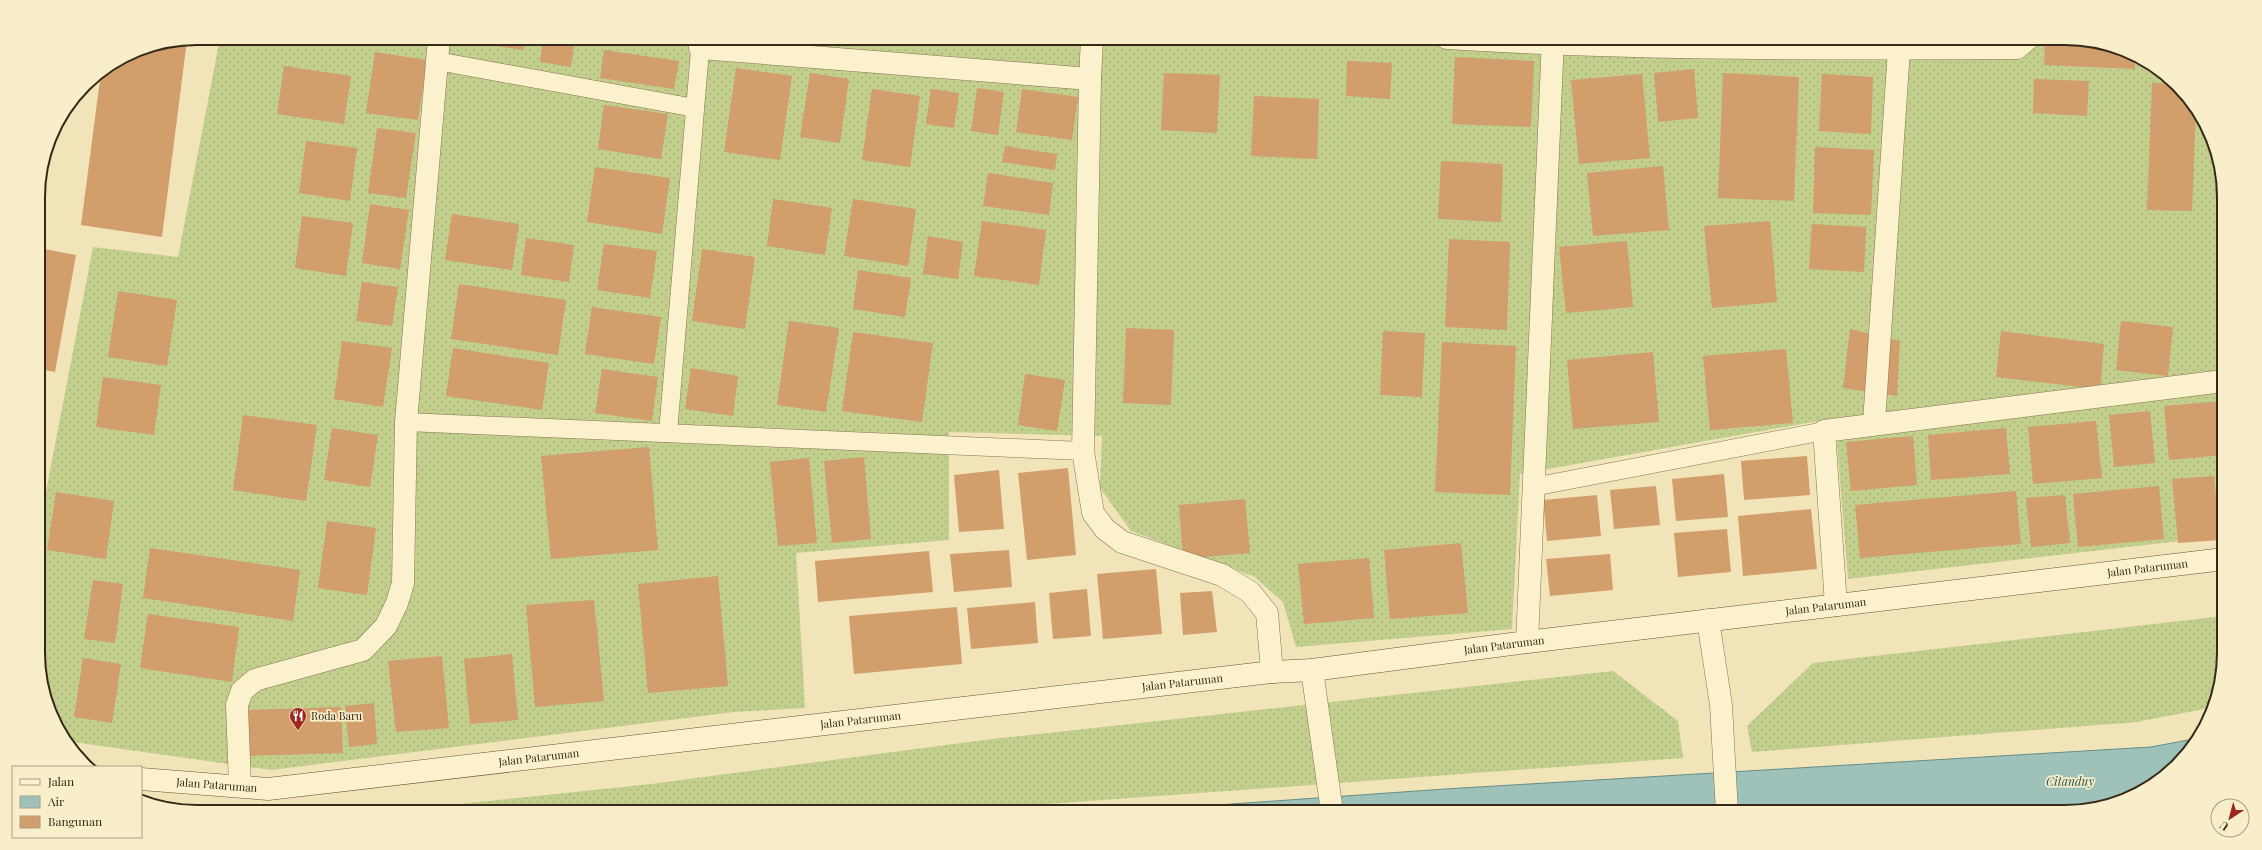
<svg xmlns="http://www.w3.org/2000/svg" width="2262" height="850" viewBox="0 0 2262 850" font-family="'Playfair Display',serif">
<defs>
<pattern id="grass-dots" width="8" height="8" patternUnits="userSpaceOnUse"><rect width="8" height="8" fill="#c2cf8d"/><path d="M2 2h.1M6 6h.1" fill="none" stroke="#a7b279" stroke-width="1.8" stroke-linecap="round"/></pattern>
</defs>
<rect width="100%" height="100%" fill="#f1e4b9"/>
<g fill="url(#grass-dots)">
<path d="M220 38H2065L2116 46 2154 65 2185 92 2208 127 2223 176 2224 536 1848 579 1835 418 1520 474 1512 629 1296 647 1283 602 1255 577 1131 531 1100 488 1102 436 949 432V540L796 553 805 708 734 712 271 770 66 741 54 723 41 684 40 523 93 247 178 257Z"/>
<path d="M2224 616V653L2214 707 2137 722 1752 752 1747 726 1813 663Z"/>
<path d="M1613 671 1678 721 1683 758 992 808 967 812H382L651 784 984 740Z"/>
</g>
<path fill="#9ec1b9" stroke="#668e87" d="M2199 738 2162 779 2116 803 2075 812H1118L1445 789 2151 747Z"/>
<g fill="#d29e6c">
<path d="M456 38H525L523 50 455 40Z"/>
<path d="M543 38H575L571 67 540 62Z"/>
<path d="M2045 38H2065L2116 46 2135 56V69L2044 65Z"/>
<path d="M187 40 162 237 81 225 101 72 136 50Z"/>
<path d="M604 50 679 61 674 89 600 78Z"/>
<path d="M375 52 427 60 418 120 366 113Z"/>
<path d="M1455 57 1534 61 1531 127 1452 124Z"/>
<path d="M1347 61 1392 63 1390 99 1346 96Z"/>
<path d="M284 66 351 76 344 124 277 114Z"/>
<path d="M736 68 792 76 780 160 724 152Z"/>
<path d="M1694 69 1698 118 1658 122 1654 73Z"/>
<path d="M810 73 849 79 840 143 800 137Z"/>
<path d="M1164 73 1220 75 1217 133 1161 130Z"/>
<path d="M1723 73 1799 77 1794 201 1718 198Z"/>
<path d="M1642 74 1650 158 1579 164 1571 80Z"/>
<path d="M1822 74 1873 77 1871 134 1819 131Z"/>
<path d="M2034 79 2089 81 2087 116 2033 113Z"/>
<path d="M2152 83 2176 84 2185 92 2196 109 2192 211 2147 210Z"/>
<path d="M977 88 1004 92 998 135 971 131Z"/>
<path d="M872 89 920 96 910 167 862 160Z"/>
<path d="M931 89 959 93 954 128 926 124Z"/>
<path d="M1022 89 1078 97 1072 140 1016 132Z"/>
<path d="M1254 96 1319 99 1317 159 1251 156Z"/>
<path d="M604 105 668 114 661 159 598 149Z"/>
<path d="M377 128 416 133 406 198 368 193Z"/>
<path d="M306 141 357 148 350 201 299 193Z"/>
<path d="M1005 146 1057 154 1055 170 1002 162Z"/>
<path d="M1815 147 1874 150 1871 215 1813 213Z"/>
<path d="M1441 161 1503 164 1501 222 1438 219Z"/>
<path d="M1663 166 1669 230 1593 236 1587 173Z"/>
<path d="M595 167 670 178 662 234 587 222Z"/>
<path d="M988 173 1053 183 1049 215 983 206Z"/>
<path d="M773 199 832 208 825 255 767 246Z"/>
<path d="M853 199 916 209 908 266 844 256Z"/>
<path d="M370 204 409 210 400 269 362 263Z"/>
<path d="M452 214 519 224 512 270 445 260Z"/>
<path d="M302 216 353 223 346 276 295 268Z"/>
<path d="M982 221 1046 230 1039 285 974 276Z"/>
<path d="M1770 221 1777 302 1712 308 1704 226Z"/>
<path d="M1812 224 1866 227 1864 272 1809 269Z"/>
<path d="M928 236 963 242 958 279 923 274Z"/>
<path d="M526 238 574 245 569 282 521 275Z"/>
<path d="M1449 239 1510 242 1507 330 1445 327Z"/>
<path d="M1627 241 1633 307 1566 313 1559 247Z"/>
<path d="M604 244 657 251 650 298 597 290Z"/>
<path d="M39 248 76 255 55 372 39 369Z"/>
<path d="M702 249 755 257 745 329 692 321Z"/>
<path d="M858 270 911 278 905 317 853 309Z"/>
<path d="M362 282 398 287 392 326 356 321Z"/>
<path d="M459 284 566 300 558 355 451 339Z"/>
<path d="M118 291 177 300 167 366 108 357Z"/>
<path d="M592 307 661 317 654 364 585 354Z"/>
<path d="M789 321 839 328 826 412 777 405Z"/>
<path d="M2121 321 2173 327 2168 376 2116 370Z"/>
<path d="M1126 328 1174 330 1171 405 1123 403Z"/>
<path d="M1850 329 1900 341 1897 396 1843 388Z"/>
<path d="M1383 331 1425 333 1422 397 1380 395Z"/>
<path d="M2001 331 2104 344 2100 389 1996 377Z"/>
<path d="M853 332 933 343 922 422 842 411Z"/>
<path d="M342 341 392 348 383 407 334 399Z"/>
<path d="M1442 342 1516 346 1510 495 1435 492Z"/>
<path d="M453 348 549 363 542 410 446 396Z"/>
<path d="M1786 349 1793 423 1710 430 1703 356Z"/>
<path d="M1653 352 1659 422 1573 429 1567 360Z"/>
<path d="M691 368 738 376 733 416 685 409Z"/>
<path d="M602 369 658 377 652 421 595 413Z"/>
<path d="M1025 374 1065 380 1057 431 1018 425Z"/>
<path d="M103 377 161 385 154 435 96 427Z"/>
<path d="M2223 401V455L2169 460 2164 406Z"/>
<path d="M2150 411 2155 463 2114 467 2109 415Z"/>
<path d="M243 415 317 425 306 501 233 490Z"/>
<path d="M2096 421 2102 478 2033 484 2028 427Z"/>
<path d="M332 428 378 435 370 487 324 480Z"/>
<path d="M2006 428 2010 474 1931 480 1928 435Z"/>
<path d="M1913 436 1917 485 1851 491 1846 442Z"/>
<path d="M649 447 658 550 551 559 541 456Z"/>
<path d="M1807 456 1810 495 1744 500 1741 461Z"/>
<path d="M864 457 871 539 832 543 824 461Z"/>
<path d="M809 458 817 543 778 546 770 462Z"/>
<path d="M1068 468 1076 555 1027 560 1018 473Z"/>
<path d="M999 470 1004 529 959 532 954 475Z"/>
<path d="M1724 474 1728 517 1676 521 1672 479Z"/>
<path d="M2214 476 2220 540 2178 543 2172 479Z"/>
<path d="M1656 486 1660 525 1614 529 1610 490Z"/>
<path d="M2159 486 2164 539 2078 547 2073 494Z"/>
<path d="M2016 491 2021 544 1860 558 1855 505Z"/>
<path d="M56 492 114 501 106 559 47 550Z"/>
<path d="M1597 495 1601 536 1547 541 1543 500Z"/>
<path d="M2065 495 2070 543 2031 547 2026 498Z"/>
<path d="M1245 499 1250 553 1183 559 1179 505Z"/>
<path d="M1811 509 1817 569 1743 576 1738 516Z"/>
<path d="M327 521 376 528 367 595 318 588Z"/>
<path d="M1727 529 1731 572 1678 577 1674 533Z"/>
<path d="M1461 543 1468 613 1390 619 1384 550Z"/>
<path d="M150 548 300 570 293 621 143 598Z"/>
<path d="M1009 550 1012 587 954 592 950 554Z"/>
<path d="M929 551 933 592 818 602 815 561Z"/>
<path d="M1610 554 1613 590 1550 596 1546 559Z"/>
<path d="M1369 558 1374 618 1304 624 1298 564Z"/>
<path d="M1156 569 1162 634 1103 639 1097 574Z"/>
<path d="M718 576 728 686 648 693 638 584Z"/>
<path d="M93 580 123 584 115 643 84 639Z"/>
<path d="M1087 589 1091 636 1053 639 1049 593Z"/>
<path d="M1212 591 1217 632 1183 635 1180 593Z"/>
<path d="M594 600 604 701 535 707 526 605Z"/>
<path d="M1035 602 1038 643 971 649 967 608Z"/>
<path d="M957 607 962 664 854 674 849 616Z"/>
<path d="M148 614 239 627 232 682 140 668Z"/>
<path d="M512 654 518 720 470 724 464 659Z"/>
<path d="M442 656 449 728 396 732 388 661Z"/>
<path d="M83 658 121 664 112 723 74 717Z"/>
<path d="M374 703 377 744 349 747 345 706Z"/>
<path d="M341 707 343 753 249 756 247 710Z"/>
</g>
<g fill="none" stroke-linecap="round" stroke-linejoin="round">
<defs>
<g id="lane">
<path d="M437 61 695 108"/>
<path d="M406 422 1083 451"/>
<path d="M668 433 701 38"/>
<path d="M1533 487 1824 431"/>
</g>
<g id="street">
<path d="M1092 38 1090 79 1083 451 1093 513 1105 529 1122 542 1222 575 1250 592 1267 613 1272 672"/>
<path d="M1447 38C1637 50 1827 49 2017 48L2029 38"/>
<path d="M700 48 1090 79"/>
<path d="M1874 423 1899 49"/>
<path d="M1836 605 1824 431 2223 381"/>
<path d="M1708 620 1721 705 1727 812"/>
<path d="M1527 642 1553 38"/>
<path d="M1312 670 1332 812"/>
<path d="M240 786 237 705 242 691 255 680 363 650 386 626 397 603 403 583 406 422 439 38"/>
</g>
<g id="secondary">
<path id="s1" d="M141 779 268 789 1272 672 1312 670 1527 642 2224 559"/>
</g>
</defs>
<use href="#lane" stroke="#887353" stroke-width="19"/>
<use href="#street" stroke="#887353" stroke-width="23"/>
<use href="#secondary" stroke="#695436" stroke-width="23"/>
<use href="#lane" stroke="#fbf1cc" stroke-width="18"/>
<use href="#street" stroke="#fbf1cc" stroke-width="22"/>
<use href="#secondary" stroke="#fbf1cc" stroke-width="22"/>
</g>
<defs>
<symbol id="restaurant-pin" viewBox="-11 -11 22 30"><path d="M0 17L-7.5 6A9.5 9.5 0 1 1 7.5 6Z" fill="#9b271f" stroke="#f8eec9"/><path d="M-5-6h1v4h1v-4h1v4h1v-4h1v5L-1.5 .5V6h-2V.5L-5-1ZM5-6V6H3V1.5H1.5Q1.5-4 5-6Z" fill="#fff"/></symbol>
</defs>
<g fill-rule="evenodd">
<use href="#restaurant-pin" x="288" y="706" width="20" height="27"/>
</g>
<g text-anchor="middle" stroke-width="3.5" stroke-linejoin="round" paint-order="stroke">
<g font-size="11" fill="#362919" stroke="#f8eec9">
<text dy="4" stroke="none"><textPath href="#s1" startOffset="2020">Jalan Pataruman</textPath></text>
<text dy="4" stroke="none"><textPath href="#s1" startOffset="1696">Jalan Pataruman</textPath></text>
<text dy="4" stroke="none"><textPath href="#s1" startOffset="1372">Jalan Pataruman</textPath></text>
<text dy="4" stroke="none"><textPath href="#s1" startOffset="1048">Jalan Pataruman</textPath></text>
<text dy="4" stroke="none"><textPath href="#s1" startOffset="724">Jalan Pataruman</textPath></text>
<text dy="4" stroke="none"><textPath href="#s1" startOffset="400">Jalan Pataruman</textPath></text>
<text dy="4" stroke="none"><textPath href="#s1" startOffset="76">Jalan Pataruman</textPath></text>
</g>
<g font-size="11" fill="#362919" stroke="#f8eec9" text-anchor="start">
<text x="311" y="720">Roda Baru</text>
</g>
<g font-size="12" font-style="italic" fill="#275657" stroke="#f8eec9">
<text x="2070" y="786">Citanduy</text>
</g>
</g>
<path d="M0 0H2262V850H0ZM197 45H2065A152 152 0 0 1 2217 197V653A152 152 0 0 1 2065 805H197A152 152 0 0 1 45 653V197A152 152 0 0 1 197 45Z" fill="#f8eec9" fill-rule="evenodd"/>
<path fill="none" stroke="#362919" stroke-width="2" d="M197 45H2065A152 152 0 0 1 2217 197V653A152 152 0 0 1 2065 805H197A152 152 0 0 1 45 653V197A152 152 0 0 1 197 45Z"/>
<rect x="12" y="766" width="130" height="72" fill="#f8eec9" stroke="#aa9f83"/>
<rect x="20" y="779" width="20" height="6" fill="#fbf1cc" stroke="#aa9f83"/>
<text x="48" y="786" font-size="12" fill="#362919">Jalan</text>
<rect x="20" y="796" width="20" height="12" fill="#9ec1b9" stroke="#aa9f83"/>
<text x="48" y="806" font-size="12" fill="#362919">Air</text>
<rect x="20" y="816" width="20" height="12" fill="#d29e6c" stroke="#aa9f83"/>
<text x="48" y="826" font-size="12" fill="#362919">Bangunan</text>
<g transform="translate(2230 818) rotate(216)"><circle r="19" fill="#f8eec9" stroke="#aa9f83"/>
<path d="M0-3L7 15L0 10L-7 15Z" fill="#9b271f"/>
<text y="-6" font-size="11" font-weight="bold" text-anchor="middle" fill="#362919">U</text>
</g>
</svg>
